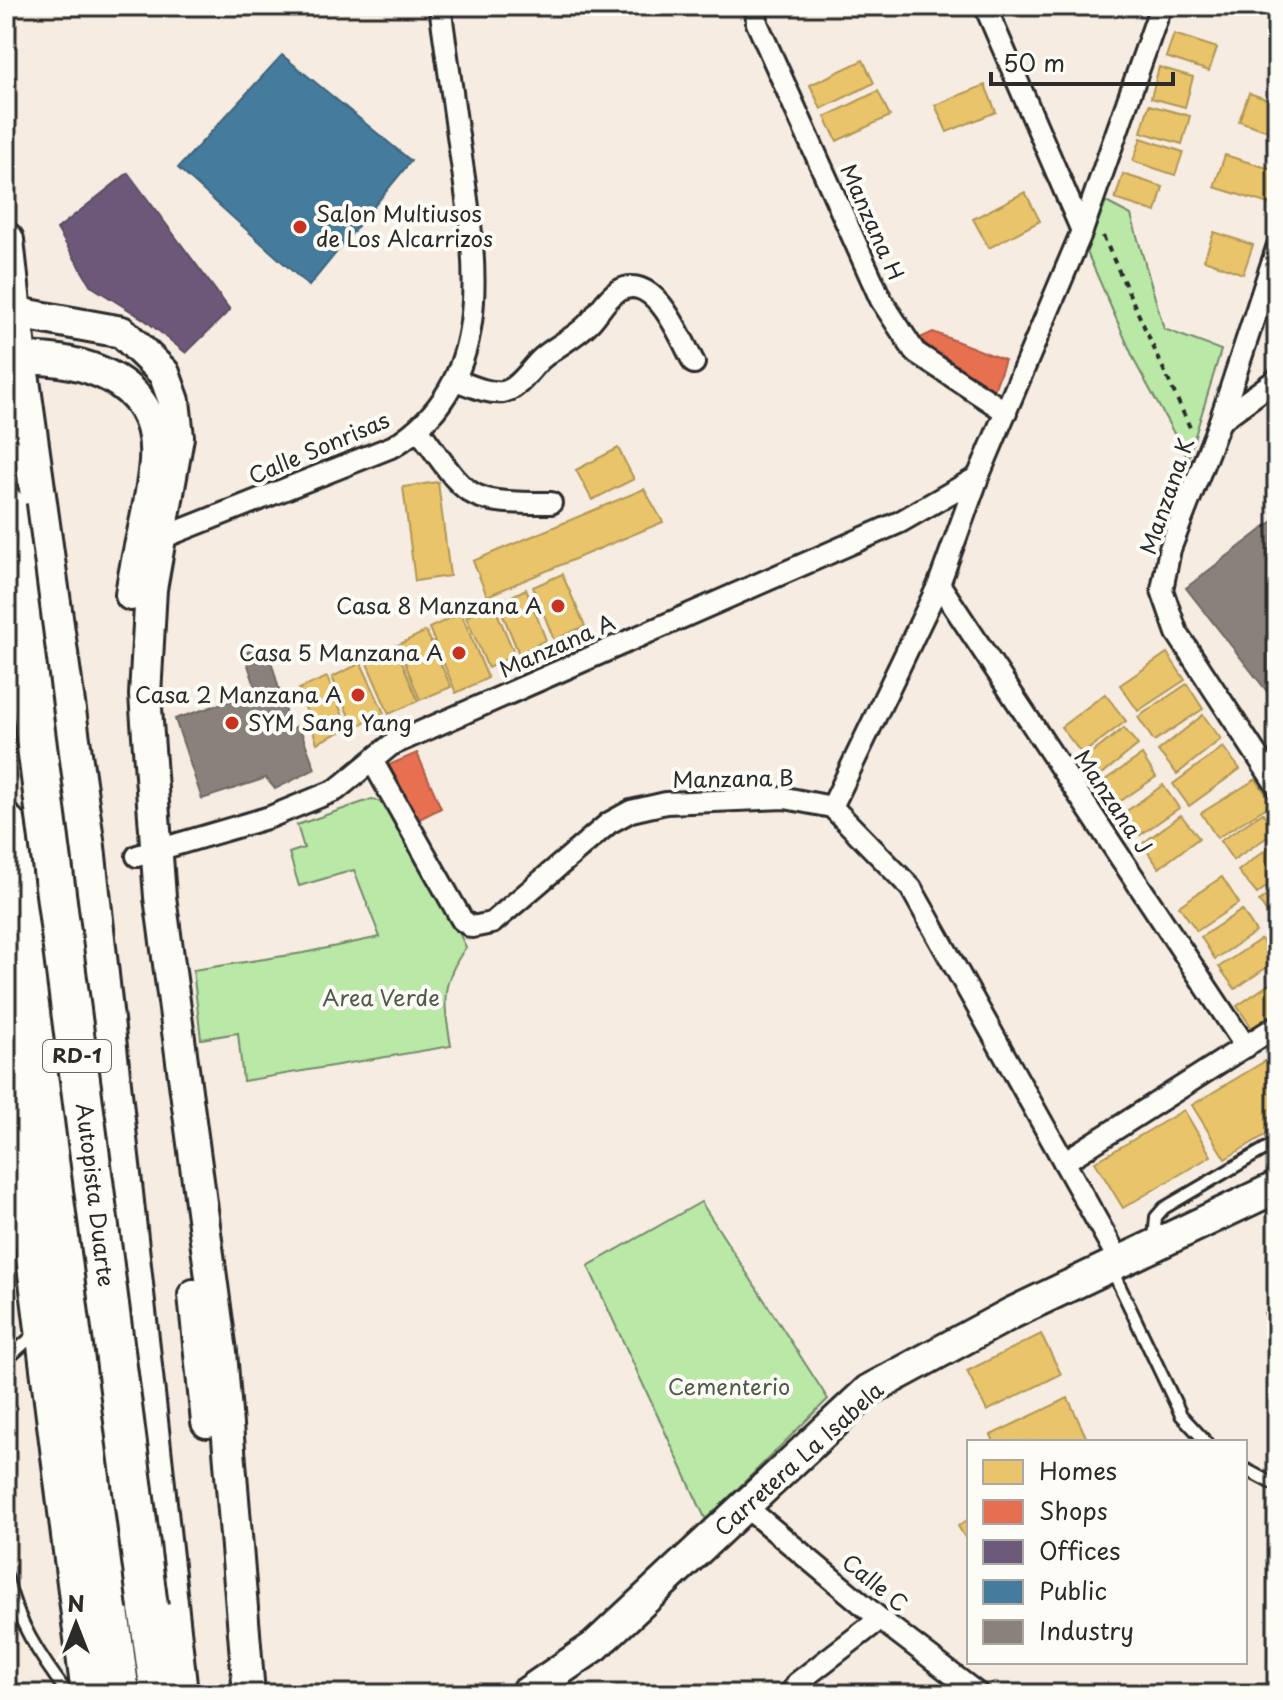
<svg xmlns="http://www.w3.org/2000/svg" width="1283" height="1700" viewBox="0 0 1283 1700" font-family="'Playpen Sans',sans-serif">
<rect width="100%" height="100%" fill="#f6ece1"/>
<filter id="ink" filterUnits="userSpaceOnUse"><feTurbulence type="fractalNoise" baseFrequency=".0125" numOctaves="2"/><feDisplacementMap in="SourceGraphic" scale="16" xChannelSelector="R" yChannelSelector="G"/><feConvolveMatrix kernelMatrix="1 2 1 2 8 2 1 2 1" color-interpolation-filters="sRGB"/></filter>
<g filter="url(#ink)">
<g fill="#b9e8a7" stroke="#728a69" stroke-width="2">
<path d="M1106 202 1131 215 1164 329 1221 350 1188 459 1136 364 1086 250Z"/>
<path d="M372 799C403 802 451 918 466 947 439 986 444 1002 451 1046L243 1081 238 1033 201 1039 193 970 303 953 380 937 354 870 299 886 289 853 304 848 297 825Z"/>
<path d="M701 1202 828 1399 706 1520 588 1266Z"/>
</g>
<g fill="#e9c46a" stroke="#b09657" stroke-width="2">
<path d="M1277 29V53L1269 50Z"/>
<path d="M1174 34 1217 48 1209 71 1166 57Z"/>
<path d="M863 60 874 83 821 109 810 85Z"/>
<path d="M1159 67 1193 77 1185 107 1151 98Z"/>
<path d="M985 85 996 112 947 132 935 105Z"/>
<path d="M878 91 890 116 837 141 825 117Z"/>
<path d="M1249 93 1277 103V134L1239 121Z"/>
<path d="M1149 105 1190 116 1182 144 1141 132Z"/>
<path d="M1141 138 1183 152 1175 175 1133 161Z"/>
<path d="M1225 155 1277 171 1272 205 1214 187Z"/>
<path d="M1123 174 1163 187 1156 212 1115 199Z"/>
<path d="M1025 192 1040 221 989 248 973 219Z"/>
<path d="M1214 232 1253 245 1243 274 1204 260Z"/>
<path d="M618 448 634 479 592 500 576 470Z"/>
<path d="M438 482 450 576 415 581 403 487Z"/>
<path d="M644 489 663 522 487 596 473 561Z"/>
<path d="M562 574 585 626 554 640 533 587Z"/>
<path d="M526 589 546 640 519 654 498 603Z"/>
<path d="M493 603 515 655 488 668 466 617Z"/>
<path d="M461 613 488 678 456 693 429 628Z"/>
<path d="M426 631 451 687 420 700 398 645Z"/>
<path d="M395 645 418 701 389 714 365 659Z"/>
<path d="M1167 653 1185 680 1138 711 1120 685Z"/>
<path d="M361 663 384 713 354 728 332 677Z"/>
<path d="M327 677 348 728 317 743 299 689Z"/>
<path d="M1187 684 1203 709 1154 741 1138 717Z"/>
<path d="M1105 694 1126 721 1082 754 1061 727Z"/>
<path d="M1203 715 1221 739 1177 774 1158 751Z"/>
<path d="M1124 728 1138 745 1096 779 1082 761Z"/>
<path d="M1223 747 1240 769 1189 806 1173 784Z"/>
<path d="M1142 755 1156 777 1116 804 1102 782Z"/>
<path d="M1256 779 1272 804 1217 838 1201 813Z"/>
<path d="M1163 785 1179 808 1140 835 1124 813Z"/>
<path d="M1263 813 1275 832 1233 860 1220 841Z"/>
<path d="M1181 815 1199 838 1159 868 1142 844Z"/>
<path d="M1277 841V878L1257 894 1238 871Z"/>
<path d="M1222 877 1239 903 1197 931 1179 906Z"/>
<path d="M1277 889V919L1273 922 1259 901Z"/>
<path d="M1242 910 1256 932 1215 959 1201 937Z"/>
<path d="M1261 939 1276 961 1235 989 1219 967Z"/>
<path d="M1277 979V1011L1252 1028 1237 1006Z"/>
<path d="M1277 1054V1128L1225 1159 1192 1105Z"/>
<path d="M1184 1110 1211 1156 1123 1208 1095 1162Z"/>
<path d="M1277 1308V1341L1264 1313Z"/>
<path d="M1041 1334 1061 1374 987 1411 967 1371Z"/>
<path d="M1068 1398 1088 1441 994 1442 991 1435Z"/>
<path d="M969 1519V1544L958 1526Z"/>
</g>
<g fill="#e76f51" stroke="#af5b46" stroke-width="2">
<path d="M933 332 1005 360 994 390 949 367 920 338Z"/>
<path d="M417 753 441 808 418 820 389 765Z"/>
</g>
<path fill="#6d597a" stroke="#594b62" stroke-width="2" d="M128 173 230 310 186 353 145 320 91 286 57 229Z"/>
<path fill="#457b9d" stroke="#3d637b" stroke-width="2" d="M282 55 411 161 309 286 178 168Z"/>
<g fill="#8a817c" stroke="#6e6764" stroke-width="2">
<path d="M1277 518V704L1186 588Z"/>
<path d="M267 646 290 729 299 726 315 769 275 789 266 778 202 799 175 719 257 692 244 653Z"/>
</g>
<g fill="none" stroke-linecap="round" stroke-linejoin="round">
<defs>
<g id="service">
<path d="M1154 1240 1156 1217 1164 1208 1277 1142"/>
<path d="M1111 1268 1181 1415 1206 1442"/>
<path d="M6 1360 37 1332"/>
<path d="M1245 1469 1277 1486"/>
<path d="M6 1575C16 1620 40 1657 68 1694"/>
<path d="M6 1679 12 1694"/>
</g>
<g id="minor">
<path d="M756 6 757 23 881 300 915 352 1006 412"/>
<path d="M985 6 1082 231"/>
<path d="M1277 248 1220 421 1170 549 1162 590 1177 633 1277 786"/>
<path d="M455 380C470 385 487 394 503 392 518 389 529 371 540 360 555 346 575 338 589 323 599 313 605 299 618 291 655 270 681 339 694 363"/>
<path d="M1220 421 1277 379"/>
<path d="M419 430C470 499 462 503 551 503"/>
<path d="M154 541 394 446C497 381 476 261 461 157 454 107 447 56 440 6"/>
<path d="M939 584 1246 1047"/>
<path d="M373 762 462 920 472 927 492 923 609 823 631 811 666 803 785 798 832 807 911 888 1120 1262"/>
<path d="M832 807 939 584 978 477 1082 231 1161 6"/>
<path d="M137 856 270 817 336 790 391 745 900 522 978 477"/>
<path d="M1064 1162 1277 1026"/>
<path d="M745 1506 880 1619 978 1694"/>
<path d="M791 1694 797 1683 880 1619"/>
</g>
<g id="secondary">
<path d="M6 311 122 332 164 373 174 401 178 437 151 589 145 695 160 897 221 1352 249 1694"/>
<path d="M6 359C76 355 161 375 155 461 152 506 137 550 131 595"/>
<path d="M194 1295 207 1422"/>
<path d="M525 1694 595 1646 869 1390 1012 1313 1277 1187"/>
</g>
<g id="primary">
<path d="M6 240 19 359 87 847 180 1694"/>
<path d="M6 1035 89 1694"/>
</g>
<g id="motorway">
<path d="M6 824 120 1694"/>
<path d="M148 1607 160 1694"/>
</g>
</defs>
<use href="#service" stroke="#2b2b2b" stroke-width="16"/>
<use href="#minor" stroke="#2b2b2b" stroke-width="26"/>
<use href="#secondary" stroke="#2b2b2b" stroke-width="36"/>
<use href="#primary" stroke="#2b2b2b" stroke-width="40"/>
<use href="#motorway" stroke="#2b2b2b" stroke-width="44"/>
<g stroke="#2b2b2b" stroke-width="4" stroke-dasharray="6 6" stroke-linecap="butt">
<path d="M1103 236 1192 432"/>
<path d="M6 1299 11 1331"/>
</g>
<use href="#service" stroke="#fdfcf7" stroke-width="10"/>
<use href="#minor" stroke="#fdfcf7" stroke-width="20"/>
<use href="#secondary" stroke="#fdfcf7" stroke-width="30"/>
<use href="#primary" stroke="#fdfcf7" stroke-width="34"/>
<use href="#motorway" stroke="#fdfcf7" stroke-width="38"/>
<defs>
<path id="rail" d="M6 1676 10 1694"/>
</defs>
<use href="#rail" stroke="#2b2b2b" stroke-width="9"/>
<use href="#rail" stroke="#fdfcf7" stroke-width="6" stroke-dasharray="18" stroke-linecap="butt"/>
<defs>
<path id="motorway-bridge" d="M6 506 148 1607"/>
</defs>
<use href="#motorway-bridge" stroke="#2b2b2b" stroke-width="44" stroke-linecap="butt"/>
<use href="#motorway-bridge" stroke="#fdfcf7" stroke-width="38"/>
</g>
</g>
<g fill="#c8321e" stroke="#fdfcf7" stroke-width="3">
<circle cx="300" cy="227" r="8"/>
<circle cx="558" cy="606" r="8"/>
<circle cx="459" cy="653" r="8"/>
<circle cx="358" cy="695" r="8"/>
<circle cx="232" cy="723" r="8"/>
</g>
<g text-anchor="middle" stroke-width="8" stroke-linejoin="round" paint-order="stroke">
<rect fill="#fdfcf7" stroke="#6a6a68" stroke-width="2" x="43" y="1040" width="68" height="32" rx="6"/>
<g font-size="20" font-weight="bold" fill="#2b2b2b">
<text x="77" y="1063">RD-1</text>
</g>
<g font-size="22" fill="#2b2b2b" stroke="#fdfcf7" text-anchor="end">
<text x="316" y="222" text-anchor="start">Salon Multiusos<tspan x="316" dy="25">de Los Alcarrizos</tspan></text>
<text x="542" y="614">Casa 8 Manzana A</text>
<text x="443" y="661">Casa 5 Manzana A</text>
<text x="342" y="703">Casa 2 Manzana A</text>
<text x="248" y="731" text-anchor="start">SYM Sang Yang</text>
</g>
<g font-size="22" fill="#2b2b2b" stroke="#fdfcf7">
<text transform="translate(872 222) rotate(66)" y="8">Manzana H</text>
<text transform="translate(319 448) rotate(-23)" y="8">Calle Sonrisas</text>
<text transform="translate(1167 496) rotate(-71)" y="8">Manzana K</text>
<text transform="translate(557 646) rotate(-24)" y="8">Manzana A</text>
<text transform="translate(733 779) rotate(-1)" y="8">Manzana B</text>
<text transform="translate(1113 802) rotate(56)" y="8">Manzana J</text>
<text transform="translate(95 1195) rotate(83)" y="8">Autopista Duarte</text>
<text transform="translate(799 1459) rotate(-42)" y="8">Carretera La Isabela</text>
<text transform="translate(875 1583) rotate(39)" y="8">Calle C</text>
</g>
<g font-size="22" fill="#4e5a4a" stroke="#fdfcf7">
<text x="381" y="1006">Area Verde</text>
<text x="729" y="1395">Cementerio</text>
</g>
</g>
<rect width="1283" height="1700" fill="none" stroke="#fdfcf7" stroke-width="32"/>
<rect x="16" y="16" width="1251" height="1668" fill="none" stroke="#2b2b2b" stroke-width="3" filter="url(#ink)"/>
<rect x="967" y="1440" width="280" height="224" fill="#fdfcf7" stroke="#a9a8a5" stroke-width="2"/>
<rect x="983" y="1460" width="40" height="24" fill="#e9c46a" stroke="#a9a8a5" stroke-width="2"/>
<text x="1039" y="1480" font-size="24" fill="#2b2b2b">Homes</text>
<rect x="983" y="1500" width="40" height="24" fill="#e76f51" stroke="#a9a8a5" stroke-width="2"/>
<text x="1039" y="1520" font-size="24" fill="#2b2b2b">Shops</text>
<rect x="983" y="1540" width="40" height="24" fill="#6d597a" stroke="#a9a8a5" stroke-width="2"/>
<text x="1039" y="1560" font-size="24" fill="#2b2b2b">Offices</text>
<rect x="983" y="1580" width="40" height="24" fill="#457b9d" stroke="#a9a8a5" stroke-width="2"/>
<text x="1039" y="1600" font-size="24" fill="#2b2b2b">Public</text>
<rect x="983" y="1620" width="40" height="24" fill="#8a817c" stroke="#a9a8a5" stroke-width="2"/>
<text x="1039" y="1640" font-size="24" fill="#2b2b2b">Industry</text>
<g transform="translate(76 1624)" stroke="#fdfcf7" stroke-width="6" paint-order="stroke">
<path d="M0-6L14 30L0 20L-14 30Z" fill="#2b2b2b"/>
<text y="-12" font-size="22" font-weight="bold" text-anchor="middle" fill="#2b2b2b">N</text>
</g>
<path d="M991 72v12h182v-12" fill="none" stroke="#2b2b2b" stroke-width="4"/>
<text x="1003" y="72" font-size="24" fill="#2b2b2b" stroke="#fdfcf7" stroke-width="6" paint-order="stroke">50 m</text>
</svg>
